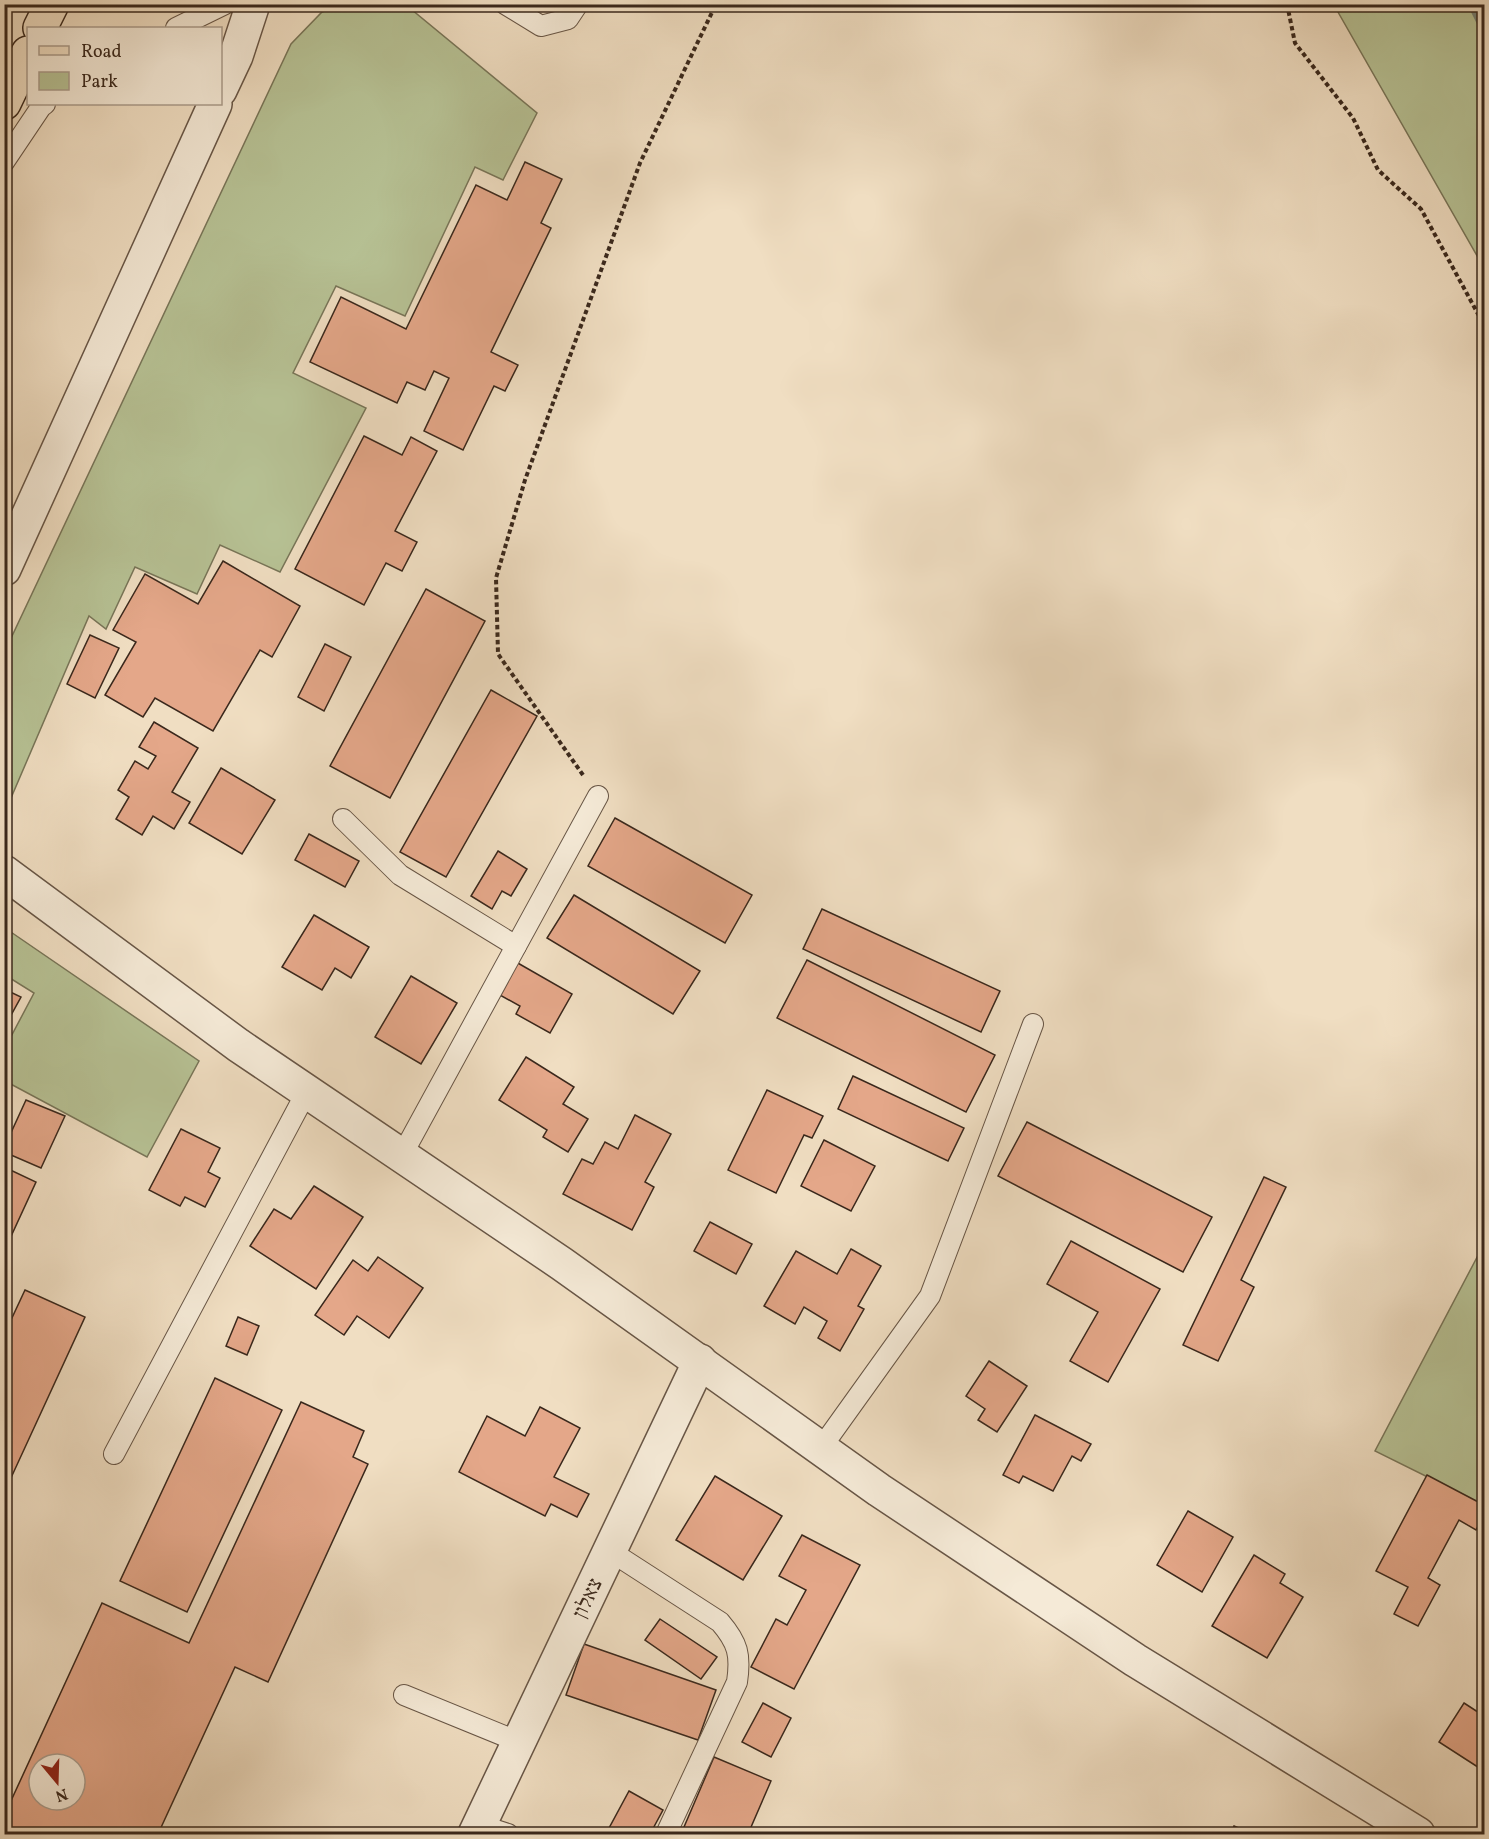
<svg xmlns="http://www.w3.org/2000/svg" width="1489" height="1839" viewBox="0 0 1489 1839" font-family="Vollkorn,'Frank Ruhl Libre',serif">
<rect width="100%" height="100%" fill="#f0dec2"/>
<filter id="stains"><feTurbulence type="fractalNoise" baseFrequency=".00333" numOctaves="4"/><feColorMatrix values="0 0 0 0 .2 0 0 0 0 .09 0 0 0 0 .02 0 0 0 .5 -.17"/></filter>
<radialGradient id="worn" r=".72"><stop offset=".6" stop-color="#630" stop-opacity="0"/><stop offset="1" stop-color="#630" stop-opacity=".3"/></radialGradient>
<g fill="#b7c295" stroke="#787558" stroke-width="1.5">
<path d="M339 5H406L537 113 503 180 475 167 405 316 336 286 293 373 366 408 280 572 220 545 197 594 135 567 106 629 89 616 5 812V651L291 44 322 12Z"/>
<path d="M1334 5H1484V268Z"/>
<path d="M5 928 199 1061 147 1157 5 1081V1048L34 993 5 975Z"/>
<path d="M1484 1244V1505L1375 1451Z"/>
</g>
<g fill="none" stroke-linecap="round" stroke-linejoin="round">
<path stroke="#748176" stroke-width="9" d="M1472 4 1484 28"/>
</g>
<g fill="#e4a789" stroke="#3a281c" stroke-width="1.5" fill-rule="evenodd">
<path d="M525 162 562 179 541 223 551 228 491 352 518 365 505 391 494 386 463 450 424 431 449 378 434 371 425 390 407 382 397 403 310 362 341 297 406 329 476 185 507 200Z"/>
<path d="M364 436 402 455 411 437 437 451 395 531 417 542 402 571 386 563 364 605 295 569Z"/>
<path d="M223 561 300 606 272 657 260 650 213 731 155 698 143 717 105 695 136 642 113 630 145 574 198 604Z"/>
<path d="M426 589 485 621 390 798 330 766Z"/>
<path d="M90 635 119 648 95 698 67 684Z"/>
<path d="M325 644 351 657 324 711 298 697Z"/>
<path d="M491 690 537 716 446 877 400 852Z"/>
<path d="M154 722 198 748 172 792 190 802 174 829 153 816 142 835 116 819 129 797 118 790 135 761 148 769 156 756 139 747Z"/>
<path d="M221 768 275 800 242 854 189 823Z"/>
<path d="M615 818 752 895 725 943 588 866Z"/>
<path d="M309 834 359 861 345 887 295 860Z"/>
<path d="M498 851 527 869 511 896 502 891 492 909 471 896Z"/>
<path d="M574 895 700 971 673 1014 547 938Z"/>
<path d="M822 909 1000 991 981 1032 803 949Z"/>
<path d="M314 915 369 947 351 978 335 968 322 990 282 967Z"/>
<path d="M807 960 995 1055 966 1112 777 1018Z"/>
<path d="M516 962 572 994 550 1033 516 1014 520 1006 498 994Z"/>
<path d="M411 976 457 1003 421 1064 375 1037Z"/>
<path d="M4 989 21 997 4 1028Z"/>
<path d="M526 1057 574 1087 563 1104 588 1119 568 1152 543 1137 547 1130 499 1100Z"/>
<path d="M853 1076 964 1128 948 1161 838 1109Z"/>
<path d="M767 1090 823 1116 812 1138 804 1135 776 1193 728 1170Z"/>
<path d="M26 1100 65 1116 41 1168 4 1152V1148Z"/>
<path d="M635 1115 671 1134 645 1182 654 1187 632 1230 563 1194 582 1159 593 1164 605 1142 618 1149Z"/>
<path d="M1027 1122 1212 1217 1183 1272 998 1176Z"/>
<path d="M181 1129 220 1148 208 1172 220 1178 205 1207 185 1197 180 1206 149 1190Z"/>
<path d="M824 1140 875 1166 851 1211 801 1186Z"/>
<path d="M4 1167 36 1182 7 1245 4 1244Z"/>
<path d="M1264 1177 1286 1187 1241 1280 1254 1287 1218 1361 1183 1345Z"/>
<path d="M314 1186 363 1217 316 1289 250 1246 274 1209 291 1219Z"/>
<path d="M710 1222 752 1244 736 1274 694 1251Z"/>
<path d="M1071 1241 1160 1289 1108 1382 1070 1361 1098 1312 1047 1284Z"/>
<path d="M851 1249 881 1266 858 1306 864 1309 840 1351 818 1338 827 1321 804 1307 795 1324 764 1306 796 1251 837 1274Z"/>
<path d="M378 1257 423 1288 389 1338 357 1316 344 1335 315 1315 353 1260 368 1271Z"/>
<path d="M25 1290 85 1317 4 1493V1335Z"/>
<path d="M238 1317 259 1326 247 1355 226 1346Z"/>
<path d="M989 1361 1027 1386 997 1432 978 1420 985 1409 966 1396Z"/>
<path d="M215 1378 282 1410 187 1612 120 1581Z"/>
<path d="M301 1402 364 1431 353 1457 368 1464 268 1682 235 1667 158 1834H4V1816L102 1603 189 1643ZM39 1764H75V1800H39Z"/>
<path d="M540 1407 580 1428 554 1477 589 1494 577 1517 551 1504 545 1516 459 1472 487 1416 525 1436Z"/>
<path d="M1035 1415 1091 1444 1081 1461 1072 1456 1053 1491 1023 1476 1019 1483 1003 1475Z"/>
<path d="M1427 1475 1484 1505V1515L1476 1530 1459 1520 1428 1578 1440 1585 1418 1626 1394 1614 1408 1587 1376 1571Z"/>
<path d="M715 1476 782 1516 743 1580 676 1540Z"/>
<path d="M1188 1511 1233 1537 1202 1592 1157 1565Z"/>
<path d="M802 1535 860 1565 794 1689 751 1667 776 1619 787 1625 806 1590 779 1576Z"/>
<path d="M1254 1555 1285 1574 1280 1583 1303 1597 1267 1658 1212 1626Z"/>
<path d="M660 1619 717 1657 701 1679 645 1640Z"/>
<path d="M584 1644 716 1690 698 1740 566 1695Z"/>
<path d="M763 1703 791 1718 771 1757 742 1742Z"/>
<path d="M1464 1703 1484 1716V1726L1478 1736 1484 1740V1771L1439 1742Z"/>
<path d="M714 1757 771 1781 748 1834H681Z"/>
<path d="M629 1791 663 1810 650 1834H617L608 1830Z"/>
<path d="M1234 1826 1252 1834H1231Z"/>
</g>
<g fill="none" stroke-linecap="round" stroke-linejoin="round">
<defs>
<g id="service">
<path d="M505 4 541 26 568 19 578 4"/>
<path d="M176 28 225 4"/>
<path d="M4 162 41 107 45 104"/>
<path d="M343 819 400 875 516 946"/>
<path d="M402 1155 598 796"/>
<path d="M821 1448 930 1296 1033 1024"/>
<path d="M114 1454 307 1091"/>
<path d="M610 1551 720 1622C738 1643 741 1655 737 1682L666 1834"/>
<path d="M404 1695 519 1742"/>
<path d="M480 1825 508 1834"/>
</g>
<g id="minor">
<path d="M220 90 236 56 253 4"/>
<path d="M4 569 215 104"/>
<path d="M4 872 238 1045 562 1264 879 1490 1135 1660 1418 1834"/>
<path d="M475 1834 700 1361"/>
</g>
<g id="primary">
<path d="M40 28 52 4"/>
<path d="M4 103 28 53"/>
</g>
</defs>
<use href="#service" stroke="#685646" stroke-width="22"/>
<use href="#minor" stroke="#685646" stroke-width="36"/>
<use href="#primary" stroke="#3a281c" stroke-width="36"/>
<g stroke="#3a281c" stroke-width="4" stroke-dasharray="4.5 3" stroke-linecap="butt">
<path d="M1287 4 1295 43 1353 118 1378 170 1421 209 1484 325"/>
<path d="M583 775 498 654 496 578 525 480 640 163 716 4"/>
</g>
<use href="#service" stroke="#f5ead7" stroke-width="20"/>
<use href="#minor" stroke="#f5ead7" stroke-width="33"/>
<use href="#primary" stroke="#f0dec2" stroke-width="33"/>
</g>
<g text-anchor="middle" stroke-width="5" stroke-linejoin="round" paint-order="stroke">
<g font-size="21" fill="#3a281c" stroke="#f5ead7">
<text transform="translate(587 1598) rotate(-64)" y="7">צאלון</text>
</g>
</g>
<rect width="1489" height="1839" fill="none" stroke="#f0dec2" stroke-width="24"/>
<rect x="6" y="6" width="1477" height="1827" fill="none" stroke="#3a281c" stroke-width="3"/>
<rect x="12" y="12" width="1465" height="1815" fill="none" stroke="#3a281c" stroke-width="1.5"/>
<rect x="27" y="27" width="195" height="78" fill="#f5ead7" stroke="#aa9c8c" stroke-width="1.5"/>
<rect x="39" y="46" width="30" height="9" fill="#f0dec2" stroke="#aa9c8c" stroke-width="1.5"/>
<text x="81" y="57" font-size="18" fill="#3a281c">Road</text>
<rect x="39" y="72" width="30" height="18" fill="#b7c295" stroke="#aa9c8c" stroke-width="1.5"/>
<text x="81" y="87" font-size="18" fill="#3a281c">Park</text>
<g transform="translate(57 1782) rotate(161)"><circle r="28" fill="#f5ead7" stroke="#aa9c8c" stroke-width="1.5"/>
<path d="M0-4.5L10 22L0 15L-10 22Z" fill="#8f2418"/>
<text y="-9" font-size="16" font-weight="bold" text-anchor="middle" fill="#3a281c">N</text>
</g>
<rect width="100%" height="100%" filter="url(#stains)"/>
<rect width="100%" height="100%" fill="url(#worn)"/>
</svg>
